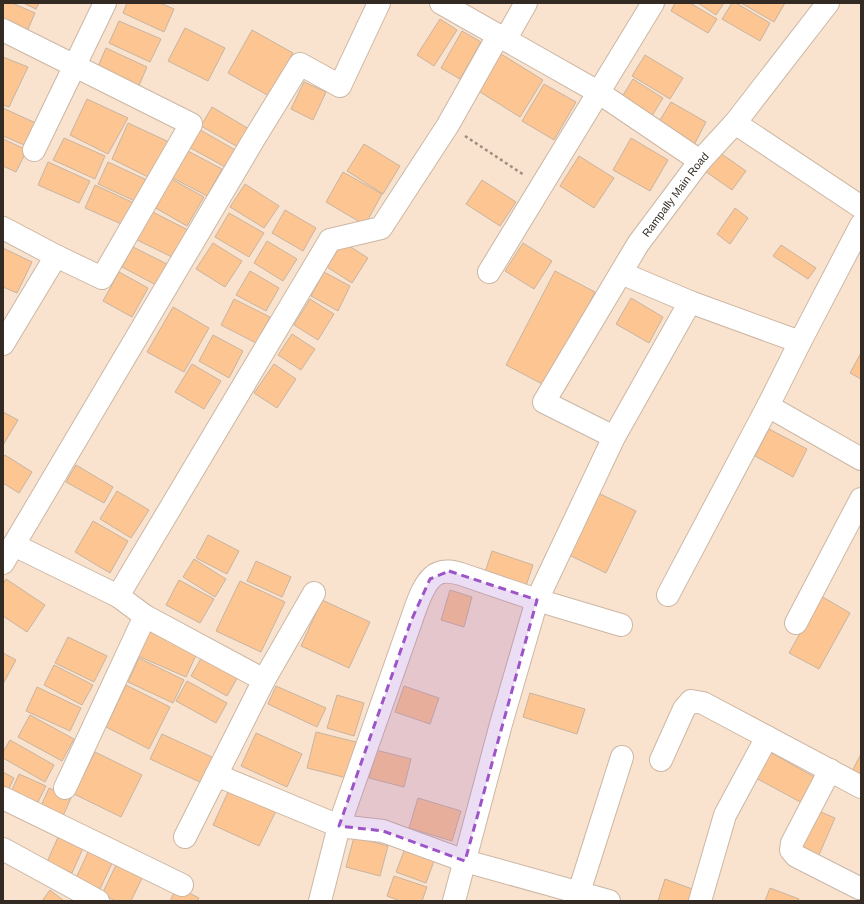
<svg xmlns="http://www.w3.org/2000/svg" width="864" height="904" viewBox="0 0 864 904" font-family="Helvetica,sans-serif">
<rect width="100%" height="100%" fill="#f9e3cf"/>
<g fill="#fcc592" stroke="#c8b4a1">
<path d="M3 3H12L35 13 25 36 3 26Z"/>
<path d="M23 3H39L36 9Z"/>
<path d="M127 3H160L174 9 164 32 123 13Z"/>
<path d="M675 3H690L717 19 708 33 671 11Z"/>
<path d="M698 3H724L716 15Z"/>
<path d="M732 3H736L770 23 760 41 722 19Z"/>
<path d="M741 3H785L774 22Z"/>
<path d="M440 19 457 30 434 66 417 55Z"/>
<path d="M119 21 161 39 150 62 109 43Z"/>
<path d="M185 28 225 48 208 81 168 61Z"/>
<path d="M252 30 293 53 269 96 228 73Z"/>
<path d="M462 31 481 42 460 79 441 68Z"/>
<path d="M106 48 147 67 137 90 96 71Z"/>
<path d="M501 54 543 80 520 117 477 90Z"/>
<path d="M645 55 683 78 670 99 632 76Z"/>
<path d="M3 57 28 67 9 107 3 105Z"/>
<path d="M633 79 663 98 650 119 620 100Z"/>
<path d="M304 82 326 92 313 120 291 109Z"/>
<path d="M544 84 576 102 554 140 522 121Z"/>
<path d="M87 99 128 118 108 154 70 135Z"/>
<path d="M671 102 706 122 694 145 657 125Z"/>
<path d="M212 107 249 129 238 147 201 126Z"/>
<path d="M3 108 40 125 29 147 3 136Z"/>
<path d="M128 123 169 142 148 177 112 159Z"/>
<path d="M197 128 237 151 227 168 187 146Z"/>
<path d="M64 138 105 156 95 179 53 160Z"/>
<path d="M631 138 668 160 650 191 613 170Z"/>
<path d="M3 139 27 150 16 172 3 166Z"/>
<path d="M364 144 400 166 383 194 347 171Z"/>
<path d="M186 150 222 169 207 196 171 177Z"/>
<path d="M716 150 746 171 732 190 702 169Z"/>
<path d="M579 156 614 178 594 208 560 186Z"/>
<path d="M48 162 90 181 79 203 38 185Z"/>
<path d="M108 162 149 181 139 203 98 184Z"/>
<path d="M343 172 382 194 365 225 326 202Z"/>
<path d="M168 177 204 197 187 226 152 206Z"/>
<path d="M482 180 516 202 500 226 466 204Z"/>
<path d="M245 184 279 206 264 228 230 207Z"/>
<path d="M95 185 136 204 126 226 85 208Z"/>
<path d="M735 208 748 218 730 244 717 234Z"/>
<path d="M147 209 188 230 174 258 133 238Z"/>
<path d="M285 210 316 228 303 251 272 233Z"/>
<path d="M229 213 264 233 249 257 215 237Z"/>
<path d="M267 241 297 259 283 281 254 263Z"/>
<path d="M343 242 368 258 352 283 327 267Z"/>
<path d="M213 243 242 261 225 287 196 269Z"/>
<path d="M523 243 552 261 534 289 505 271Z"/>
<path d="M781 245 816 268 808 279 773 256Z"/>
<path d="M133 247 167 264 156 285 122 267Z"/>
<path d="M3 248 32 262 17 293 3 287Z"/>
<path d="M250 271 279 288 266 311 236 295Z"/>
<path d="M555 271 595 292 546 386 506 365Z"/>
<path d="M119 272 148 288 132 317 103 301Z"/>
<path d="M324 272 350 286 338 311 311 296Z"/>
<path d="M631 298 663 317 649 343 616 324Z"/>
<path d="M234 299 270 317 256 343 221 325Z"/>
<path d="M310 299 334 314 318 340 294 325Z"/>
<path d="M173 307 209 328 184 372 147 352Z"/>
<path d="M292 334 315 349 301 370 278 355Z"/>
<path d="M213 335 243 351 229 378 199 361Z"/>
<path d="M861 353V379L850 373Z"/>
<path d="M192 364 221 381 204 409 175 392Z"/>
<path d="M274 364 296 379 277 408 254 393Z"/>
<path d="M3 412 18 420 3 445Z"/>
<path d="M769 429 807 449 793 477 755 456Z"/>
<path d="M5 455 32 472 19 493 3 483V458Z"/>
<path d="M76 465 113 487 104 503 66 482Z"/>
<path d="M117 491 149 510 131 538 100 519Z"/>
<path d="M596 492 636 511 606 573 567 554Z"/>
<path d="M93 521 128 541 110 573 75 552Z"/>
<path d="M208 535 239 551 227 574 196 558Z"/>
<path d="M492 551 533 565 525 589 484 575Z"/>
<path d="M194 559 226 579 215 597 183 577Z"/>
<path d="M256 561 291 577 282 597 247 581Z"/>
<path d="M6 579 45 605 27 632 3 616V584Z"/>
<path d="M179 580 214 599 200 623 166 605Z"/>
<path d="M240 581 285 602 261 652 216 631Z"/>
<path d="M450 590 472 597 464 627 441 620Z"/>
<path d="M821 596 850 613 819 669 789 653Z"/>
<path d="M322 600 370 622 349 668 301 646Z"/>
<path d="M149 631 197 653 186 677 138 656Z"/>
<path d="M68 637 107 656 94 682 55 663Z"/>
<path d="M3 653 16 660 3 684Z"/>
<path d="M203 655 239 675 227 696 191 676Z"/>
<path d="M139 658 184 680 173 703 128 682Z"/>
<path d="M54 665 93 685 82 705 44 685Z"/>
<path d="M187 681 227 703 216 723 176 701Z"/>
<path d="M126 685 170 707 149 749 106 727Z"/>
<path d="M276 686 326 708 317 727 268 704Z"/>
<path d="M404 686 439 698 430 724 395 712Z"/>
<path d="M37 687 81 708 70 731 26 711Z"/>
<path d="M530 693 585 709 577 734 523 717Z"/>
<path d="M337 695 364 703 354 736 327 728Z"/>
<path d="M30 715 74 739 62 761 18 737Z"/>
<path d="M316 732 356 742 347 778 307 768Z"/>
<path d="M256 733 302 754 287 787 241 766Z"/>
<path d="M162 734 214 758 202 783 150 759Z"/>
<path d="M10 740 54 765 45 782 3 758V752Z"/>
<path d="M376 750 411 759 404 787 369 778Z"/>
<path d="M768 751 818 779 804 804 754 777Z"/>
<path d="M95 752 142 775 121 817 74 794Z"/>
<path d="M861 754V780L850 775Z"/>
<path d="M3 772 14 778 7 793 3 791Z"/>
<path d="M19 774 46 786 36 806 10 794Z"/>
<path d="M49 788 71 798 63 816 41 806Z"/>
<path d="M229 790 276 811 259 846 213 825Z"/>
<path d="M418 798 461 811 452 841 409 828Z"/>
<path d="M814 809 835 818 818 857 797 847Z"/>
<path d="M59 835 84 846 72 873 47 862Z"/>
<path d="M354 837 388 846 380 876 346 867Z"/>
<path d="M90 848 114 859 100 889 76 878Z"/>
<path d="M404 851 434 861 426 883 396 872Z"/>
<path d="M118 861 144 874 131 901H116L102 894Z"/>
<path d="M394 876 427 887 422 901H400L387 896Z"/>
<path d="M665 879 695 890 691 901H658Z"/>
<path d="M177 887 199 898 197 901H170Z"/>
<path d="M770 888 799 899 798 901H765Z"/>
<path d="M50 890 64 901H42Z"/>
</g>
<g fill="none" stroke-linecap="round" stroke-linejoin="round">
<defs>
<g id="minor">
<path d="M441 3 598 92 700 161"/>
<path d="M3 30 191 124 102 278 56 256 3 228"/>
<path d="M505 40 526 3"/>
<path d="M735 123 861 207"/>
<path d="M34 150 105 3"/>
<path d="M489 272 653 3"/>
<path d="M621 273 690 302"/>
<path d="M3 344 56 256"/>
<path d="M768 406 861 459"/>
<path id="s1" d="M614 437 544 402 638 244 700 161 735 123 828 3"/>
<path d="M14 545 118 596 145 616 264 680"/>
<path d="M3 563 254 139 300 64 340 86 379 3"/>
<path d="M668 595 768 406 800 342 861 225"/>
<path d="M118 596 330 240 381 228 448 125 498 36"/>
<path d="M796 623 861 499"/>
<path d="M661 760 684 709 691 701 703 703 861 787"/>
<path d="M830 770 792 843 791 850 796 856 859 888"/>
<path d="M216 775 339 826 383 831 465 861 609 901"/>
<path d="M65 788 145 616"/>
<path d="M3 798 182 885"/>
<path d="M185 837 264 680 314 593"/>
<path d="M3 849 98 901"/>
<path d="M579 892 622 757"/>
<path d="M320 901 339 826 411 621C416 607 424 578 439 573 446 570 453 572 461 574L537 600 621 625"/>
<path d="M454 901 501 724 537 600 614 437 690 302 800 342"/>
<path d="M700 901 725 815 767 737"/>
</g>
</defs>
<use href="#minor" stroke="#ccb7a4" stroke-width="24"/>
<path stroke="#9e8e80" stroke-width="2.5" stroke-dasharray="3 3" stroke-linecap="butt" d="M465 136 524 175"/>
<use href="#minor" stroke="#fff" stroke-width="22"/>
</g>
<path fill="#9c54c7" fill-opacity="0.2" stroke="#9c54c7" stroke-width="3" stroke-dasharray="8 5" stroke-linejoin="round" d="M449 571 537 600 465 861 383 831 339 826 411 621 430 579Z"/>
<g text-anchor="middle" stroke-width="3.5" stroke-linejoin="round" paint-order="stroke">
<g font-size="11" fill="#332b23" stroke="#f9e3cf">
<text dy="4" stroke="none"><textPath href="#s1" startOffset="324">Rampally Main Road</textPath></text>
</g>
</g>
<rect width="864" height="904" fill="none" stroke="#332b23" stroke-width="8"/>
</svg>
